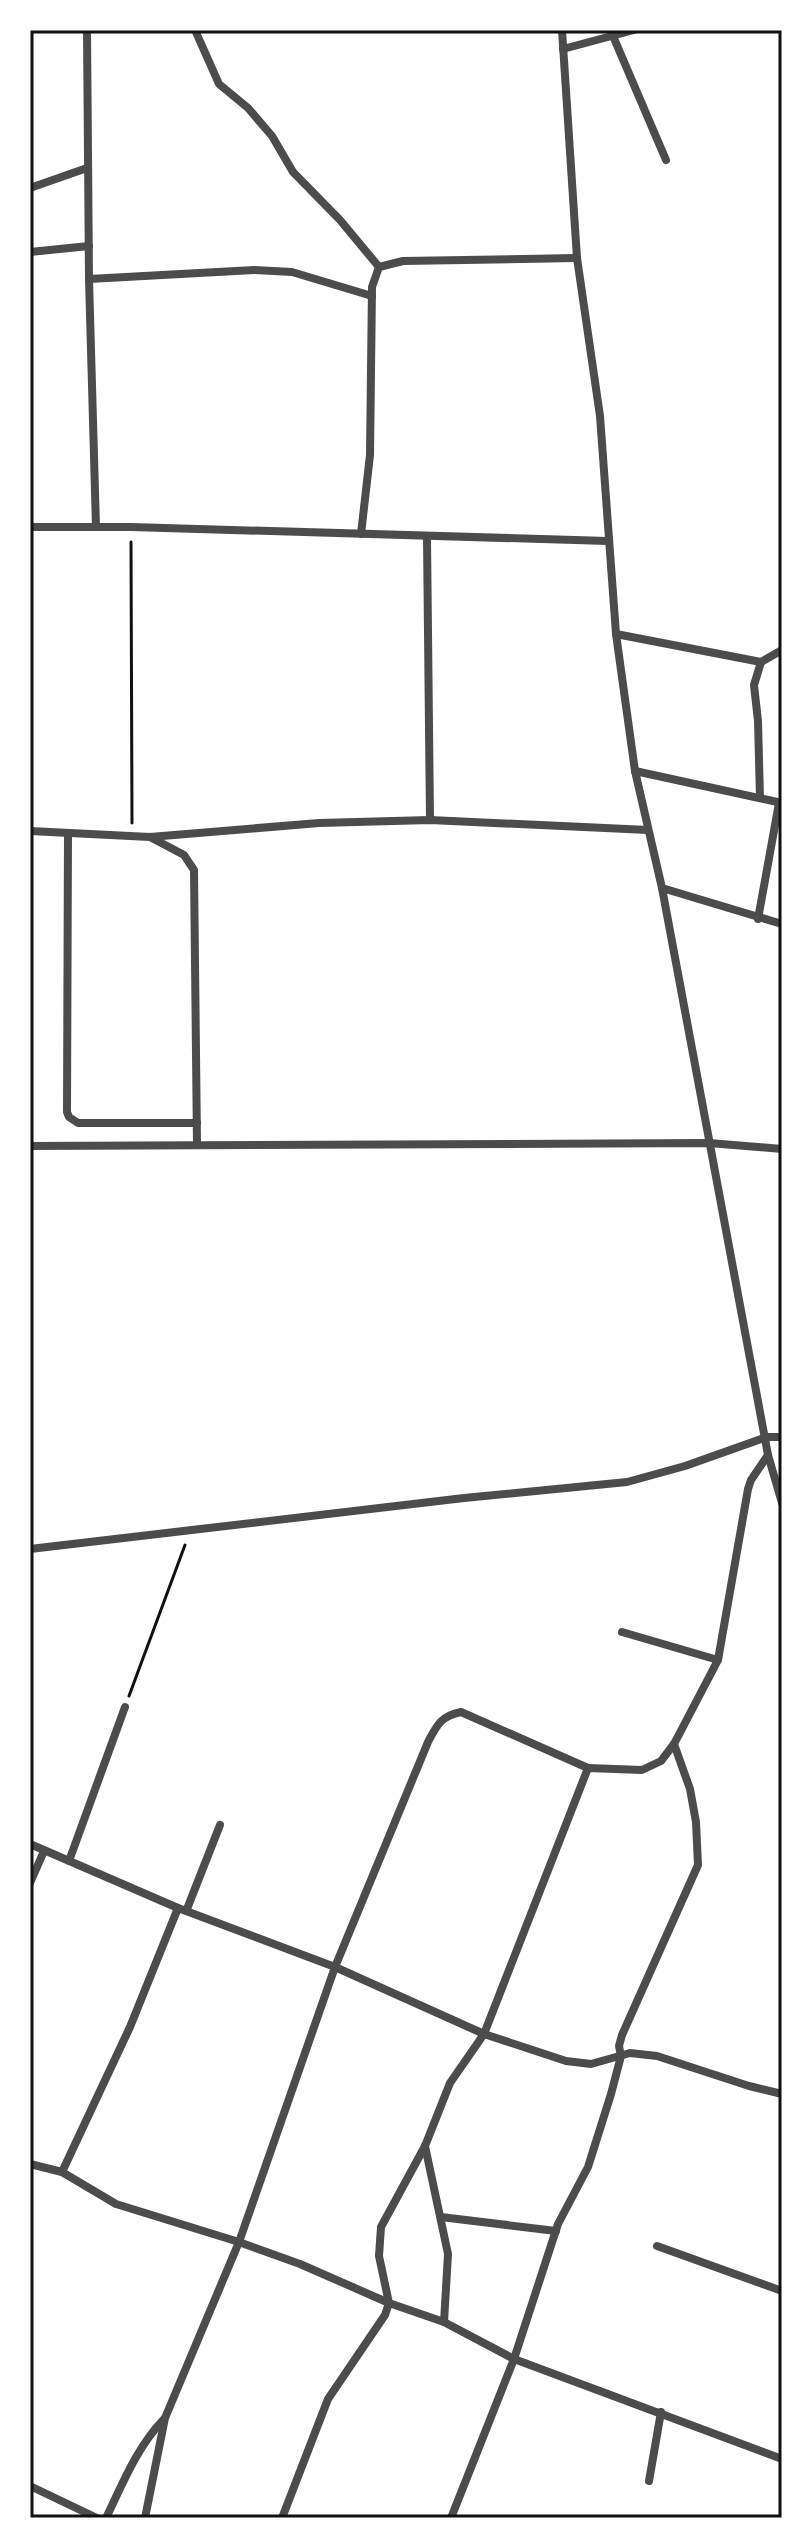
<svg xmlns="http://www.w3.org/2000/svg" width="812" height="2548" viewBox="0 0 812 2548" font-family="Manrope,sans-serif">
<rect width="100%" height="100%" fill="#fff"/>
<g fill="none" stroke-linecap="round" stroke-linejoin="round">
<g stroke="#111" stroke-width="3">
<path d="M131 542 132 823"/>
<path d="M129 1696 185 1545"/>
</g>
<g stroke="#4c4c4c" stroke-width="8">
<path d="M87 30 89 279 96 527"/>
<path d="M195 30 219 84 248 108 272 136 293 172 340 220 379 267"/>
<path d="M562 30 577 258 600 416 616 634 635 771 662 888 768 1455 782 1503"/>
<path d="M613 36 666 160"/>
<path d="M563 49 634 30"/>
<path d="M30 188 87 168"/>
<path d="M30 252 89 246"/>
<path d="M89 279 254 270 292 272 372 296"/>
<path d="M30 527H131L608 541"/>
<path d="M361 534 370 455 372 287 379 267 403 261 577 258"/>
<path d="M427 538 430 820"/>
<path d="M616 634 761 662"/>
<path d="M635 771 782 803"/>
<path d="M760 798 758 721 754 685 761 662 782 650"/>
<path d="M30 831 150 837 319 823 430 820 648 830"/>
<path d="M68 833 67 1112 69 1117 78 1123H197"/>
<path d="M150 837 184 855 194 870 197 1144"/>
<path d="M662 888 782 924"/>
<path d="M758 919 779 803"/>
<path d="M30 1146 709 1143 782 1149"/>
<path d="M30 1549 464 1498 627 1482 685 1466 767 1437H782"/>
<path d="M622 1632 718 1660"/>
<path d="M30 1844 178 1908 335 1967 484 2034 566 2061 591 2064 630 2053 657 2056 749 2086 782 2094"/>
<path d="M69 1861 125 1707"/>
<path d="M30 1883 44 1851"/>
<path d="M187 1909 220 1825"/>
<path d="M425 2146 448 2254 444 2322"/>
<path d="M30 2164 62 2172 116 2204 239 2242 300 2264 389 2303 444 2322 514 2359 782 2459"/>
<path d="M62 2172 130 2027 178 1908"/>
<path d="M441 2217 556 2231"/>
<path d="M657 2246 782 2291"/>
<path d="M649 2481 661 2412"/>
<path d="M30 2486 97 2518"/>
<path d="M106 2518C123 2483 137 2447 164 2419"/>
<path d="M145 2518 165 2418 239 2242 335 1967 428 1742C437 1725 441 1716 461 1712L588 1768"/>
<path d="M282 2518 328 2399 385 2315 389 2303 379 2256 381 2227 425 2146 450 2083 484 2034 588 1768 642 1770 661 1761 674 1744 718 1660 748 1489 751 1480 768 1455"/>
<path d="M451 2518 514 2359 558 2224 588 2167 611 2094 621 2056 619 2046 622 2035 698 1865 696 1822 690 1789 674 1744"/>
</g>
</g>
<rect width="812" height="2548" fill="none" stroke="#ffffff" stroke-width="64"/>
<rect x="32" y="32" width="748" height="2484" fill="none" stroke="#111" stroke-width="3"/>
</svg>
